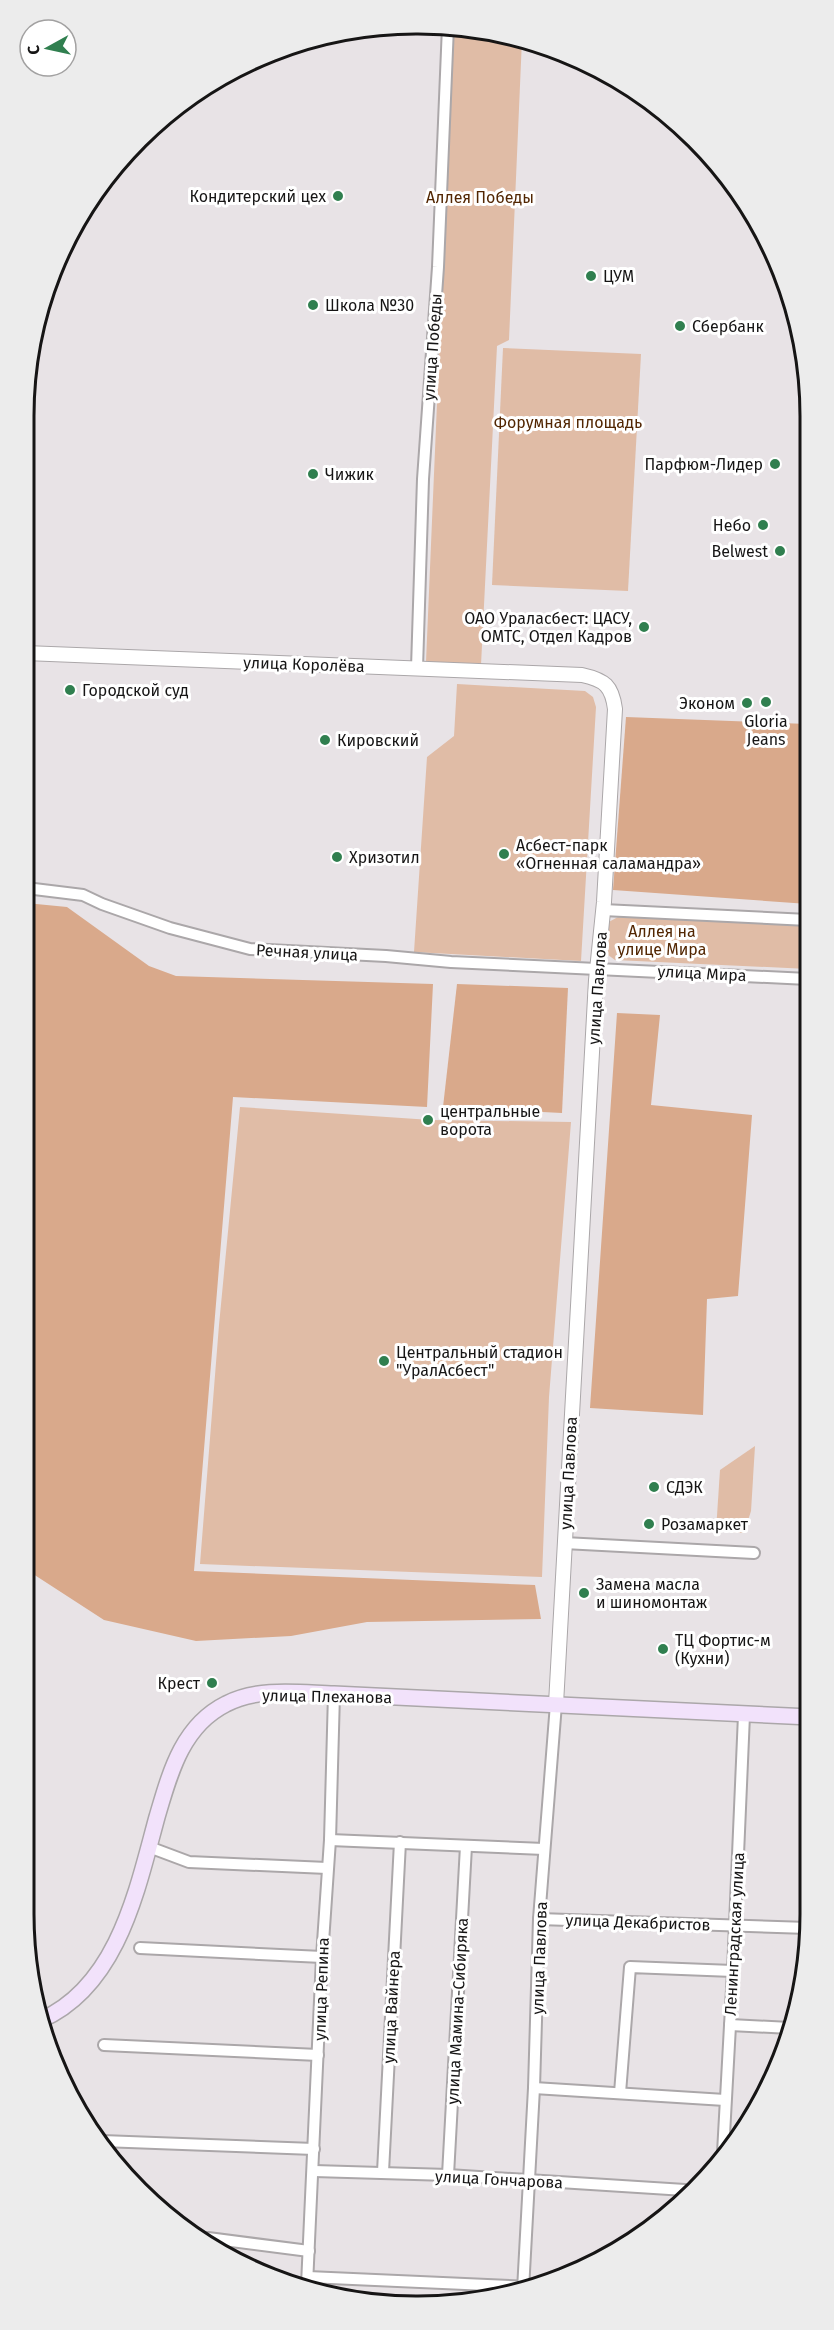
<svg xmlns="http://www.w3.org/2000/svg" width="834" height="2330" viewBox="0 0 834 2330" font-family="'Fira Sans',sans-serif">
<rect width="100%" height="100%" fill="#e8e3e6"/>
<g fill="#e0bca6">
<path d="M453 27 522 39 509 340 497 346 481 665 426 662Z"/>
<path d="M503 348 641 354 628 591 492 585Z"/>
<path d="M457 684 585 691 593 697 596 707 581 961 414 952 427 757 454 736Z"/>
<path d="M618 917 808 926V969L615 960 604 952 605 924Z"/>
<path d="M240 1107 431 1120 571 1122 549 1397 542 1577 200 1564 219 1325Z"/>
<path d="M755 1446 751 1511 744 1533 716 1531 720 1470Z"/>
</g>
<g fill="#d9a98b">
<path d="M626 717 807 724 808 904 613 890Z"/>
<path d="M26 903 67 907 149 966 176 976 433 984 427 1107 233 1097 194 1571 535 1585 541 1619 367 1622 291 1636 196 1641 104 1620 30 1572Z"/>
<path d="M457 984 568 988 562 1113 443 1107Z"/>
<path d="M617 1013 660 1015 651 1105 752 1115 738 1296 707 1299 703 1415 590 1408Z"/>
</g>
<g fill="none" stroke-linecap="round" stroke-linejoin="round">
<defs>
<g id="minor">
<path d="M417 668 423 479 438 267 448 26"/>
<path d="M26 888 83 895 102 904 170 928 250 949 386 956 451 962 808 979"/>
<path d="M603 910 808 920"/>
<path d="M564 1543 754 1553"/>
<path d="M330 1840 544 1849"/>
<path d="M149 1847 189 1862 327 1868"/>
<path d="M539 1919 808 1928"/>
<path d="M140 1948 322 1957"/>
<path d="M730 2025 790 2028"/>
<path d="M104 2045 318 2055"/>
<path d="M534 2088 725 2100"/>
<path d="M620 2093 630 1967 733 1971"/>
<path d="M102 2141 314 2149"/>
<path d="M723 2153 733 1971 744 1715"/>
<path d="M314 2171 448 2175 685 2190"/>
<path d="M383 2172 400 1842"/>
<path d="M448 2175 466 1846"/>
<path d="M208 2238 309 2251"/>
<path d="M308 2277 531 2287"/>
<path d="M307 2285 322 1957 330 1840 334 1694"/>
<path d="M523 2290 534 2088 539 1919 556 1704"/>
</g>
<path id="tertiary" d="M25 653 582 675C605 680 612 686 615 709L604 902 596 980 556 1704"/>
<path id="secondary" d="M41 2020C118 1986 137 1890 157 1817 170 1773 182 1726 226 1704 258 1687 300 1693 334 1694L810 1717"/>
</defs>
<use href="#minor" stroke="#aba7a9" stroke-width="14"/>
<use href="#tertiary" stroke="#aba7a9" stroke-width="16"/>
<use href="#secondary" stroke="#aba7a9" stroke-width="18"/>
<use href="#minor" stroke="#fff" stroke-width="10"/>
<use href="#tertiary" stroke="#fff" stroke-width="14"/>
<use href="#secondary" stroke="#f2e2fb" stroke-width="15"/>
</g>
<g fill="#307f4f" stroke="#fff" stroke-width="2">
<circle cx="338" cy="196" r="6"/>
<circle cx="591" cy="276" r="6"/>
<circle cx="313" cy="305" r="6"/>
<circle cx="680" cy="326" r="6"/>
<circle cx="775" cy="464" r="6"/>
<circle cx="313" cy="474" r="6"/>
<circle cx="763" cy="525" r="6"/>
<circle cx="780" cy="551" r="6"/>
<circle cx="644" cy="627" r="6"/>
<circle cx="70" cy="690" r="6"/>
<circle cx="766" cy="702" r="6"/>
<circle cx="747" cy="703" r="6"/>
<circle cx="325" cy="740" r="6"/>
<circle cx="504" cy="854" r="6"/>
<circle cx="337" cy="857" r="6"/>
<circle cx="428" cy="1120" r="6"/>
<circle cx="384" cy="1361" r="6"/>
<circle cx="654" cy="1487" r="6"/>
<circle cx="649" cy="1524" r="6"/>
<circle cx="584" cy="1593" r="6"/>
<circle cx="663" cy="1649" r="6"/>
<circle cx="212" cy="1683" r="6"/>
</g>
<g text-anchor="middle" stroke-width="6" stroke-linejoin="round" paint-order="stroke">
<g font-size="16" fill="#161515" stroke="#fff" text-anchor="start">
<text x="326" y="202" text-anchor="end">Кондитерский цех</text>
<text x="603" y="282">ЦУМ</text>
<text x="325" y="311">Школа №30</text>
<text x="692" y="332">Сбербанк</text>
<text x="763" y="470" text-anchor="end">Парфюм-Лидер</text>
<text x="325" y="480">Чижик</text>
<text x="751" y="531" text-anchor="end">Небо</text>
<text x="768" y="557" text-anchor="end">Belwest</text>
<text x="632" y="624" text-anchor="end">ОАО Ураласбест: ЦАСУ,<tspan x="632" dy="18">ОМТС, Отдел Кадров</tspan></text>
<text x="82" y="696">Городской суд</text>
<text x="735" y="709" text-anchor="end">Эконом</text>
<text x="766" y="727" text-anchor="middle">Gloria<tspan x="766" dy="18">Jeans</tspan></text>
<text x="337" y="746">Кировский</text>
<text x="516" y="851">Асбест-парк<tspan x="516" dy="18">«Огненная саламандра»</tspan></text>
<text x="349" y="863">Хризотил</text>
<text x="440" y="1117">центральные<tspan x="440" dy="18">ворота</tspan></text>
<text x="396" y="1358">Центральный стадион<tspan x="396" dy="18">"УралАсбест"</tspan></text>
<text x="666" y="1493">СДЭК</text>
<text x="661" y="1530">Розамаркет</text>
<text x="596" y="1590">Замена масла<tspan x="596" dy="18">и шиномонтаж</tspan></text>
<text x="675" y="1646">ТЦ Фортис-м<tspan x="675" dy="18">(Кухни)</tspan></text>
<text x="200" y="1689" text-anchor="end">Крест</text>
</g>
<g font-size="16" fill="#522602" stroke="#fff">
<text x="480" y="203">Аллея Победы</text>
<text x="568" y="428">Форумная площадь</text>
<text x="662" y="937">Аллея на<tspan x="662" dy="18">улице Мира</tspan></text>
</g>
<g font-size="16" fill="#161515" stroke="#fff">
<text transform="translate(432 347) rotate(-86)" y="6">улица Победы</text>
<text transform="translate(304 664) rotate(2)" y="6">улица Королёва</text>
<text transform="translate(307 952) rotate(3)" y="6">Речная улица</text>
<text transform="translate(702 973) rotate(3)" y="6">улица Мира</text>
<text transform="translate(597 988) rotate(-86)" y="6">улица Павлова</text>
<text transform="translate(568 1473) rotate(-87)" y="6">улица Павлова</text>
<text transform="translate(327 1696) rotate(1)" y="6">улица Плеханова</text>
<text transform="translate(638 1922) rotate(2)" y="6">улица Декабристов</text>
<text transform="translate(734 1934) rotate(-87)" y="6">Ленинградская улица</text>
<text transform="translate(539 1958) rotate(-88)" y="6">улица Павлова</text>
<text transform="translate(321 1989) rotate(-88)" y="6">улица Репина</text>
<text transform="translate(391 2007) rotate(-87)" y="6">улица Вайнера</text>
<text transform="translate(457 2011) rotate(-87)" y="6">улица Мамина-Сибиряка</text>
<text transform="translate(499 2179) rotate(3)" y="6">улица Гончарова</text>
</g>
</g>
<path d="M0 0H834V2330H0ZM416 34H418A382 382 0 0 1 800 416V1914A382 382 0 0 1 418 2296H416A382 382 0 0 1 34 1914V416A382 382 0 0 1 416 34Z" fill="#ececec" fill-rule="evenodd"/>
<path fill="none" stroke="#161515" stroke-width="3" d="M416 34H418A382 382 0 0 1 800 416V1914A382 382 0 0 1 418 2296H416A382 382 0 0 1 34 1914V416A382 382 0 0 1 416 34Z"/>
<g transform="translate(48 48) rotate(262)"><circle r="28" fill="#ffffff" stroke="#a2a1a1" stroke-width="1.5"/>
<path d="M0-4.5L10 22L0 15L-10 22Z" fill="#307f4f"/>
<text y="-9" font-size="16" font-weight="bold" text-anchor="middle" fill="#161515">С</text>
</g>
</svg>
